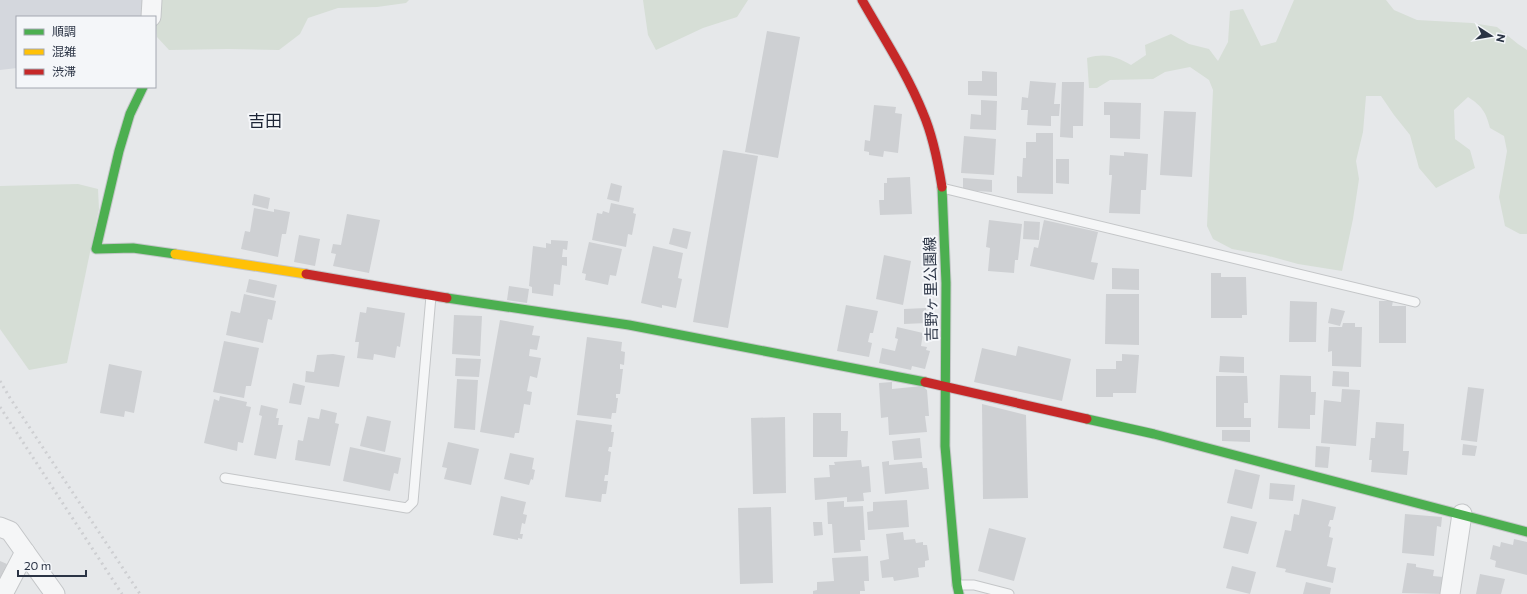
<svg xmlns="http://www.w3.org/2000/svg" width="1527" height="594" viewBox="0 0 1527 594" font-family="Commissioner,'Noto Sans JP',sans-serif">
<rect width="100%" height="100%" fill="#e6e8ea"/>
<path fill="#d4d7dd" d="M0 0H146L145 17H17V68L0 70Z"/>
<g fill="#d6ded6">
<path d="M157 0H409L406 3 377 7 338 8 308 18 300 34 279 50 228 49 169 50 157 37 155 11Z"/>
<path d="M643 0H748L737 17 703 28 656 50 648 35Z"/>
<path d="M1294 0H1386L1394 10 1417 20 1472 23 1497 27 1518 44 1527 50V234H1520L1505 226 1499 197 1507 151 1504 136 1490 128C1486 112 1482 106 1468 97L1454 110 1455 139 1470 150 1475 168 1436 188 1419 168 1410 135 1394 115 1381 96H1366L1363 132 1356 161 1359 179 1353 219 1342 271 1298 264 1265 255 1232 249 1213 239 1207 226 1213 90 1209 80 1190 67 1165 72 1153 79 1110 80 1097 88H1089L1087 58C1106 53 1115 56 1131 65L1146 55 1145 45 1171 34 1189 44 1209 49 1218 61 1228 42 1230 11 1243 9 1261 46 1276 42Z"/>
<path d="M78 184 98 189 99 209 67 363 29 370 0 329V186Z"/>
</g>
<g fill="#ced0d3">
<path d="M767 31 800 37 778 158 745 152Z"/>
<path d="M982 71 997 72V96L968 95V81H982Z"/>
<path d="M1030 81 1056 83 1054 104H1060L1059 116H1051V126L1027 125 1028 110H1021L1022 97 1028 98Z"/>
<path d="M1062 82H1084L1083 126H1073V138L1060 137Z"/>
<path d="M981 100 997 101 996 130 970 129 971 114 981 115Z"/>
<path d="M1104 102 1141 103 1140 139 1110 138V115H1104Z"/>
<path d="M874 105 896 107 895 113 902 114 898 153 884 151 883 157 869 155V152L864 151 865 140 870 141Z"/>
<path d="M1164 111 1196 112 1192 177 1160 175Z"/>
<path d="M1036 133H1053V194L1017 193V176L1022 177 1023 158H1026V142H1036Z"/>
<path d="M964 136 996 139 994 175 961 173Z"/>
<path d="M723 150 758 156 728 328 693 322Z"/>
<path d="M1124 152 1148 154 1146 190H1141L1140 214 1109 213 1112 175H1109L1110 155 1124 156Z"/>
<path d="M1056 159H1069V184L1056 183Z"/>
<path d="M910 177 912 214 880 215 879 200H884V183H887V178Z"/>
<path d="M963 178 992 180V192L963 190Z"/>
<path d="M611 183 622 186 619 202 607 199Z"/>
<path d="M254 194 270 198 268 209 252 205Z"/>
<path d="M611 203 634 208 633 213 636 214 632 235 628 234 626 247 592 240 597 213 602 214 603 211 609 213Z"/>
<path d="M254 208 274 212V209L290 212 286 234H282L278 257 241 249 245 231 250 232Z"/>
<path d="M347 214 380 220 369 273 333 266 336 254 331 253 333 244 341 245Z"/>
<path d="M989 220 1022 224 1018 260H1015L1014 273 988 271 990 248 986 247Z"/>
<path d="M1044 220 1098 232 1091 262 1098 263 1094 280 1030 266 1034 247 1038 248Z"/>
<path d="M1024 221 1040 222 1039 240 1023 239Z"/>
<path d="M673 228 691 232 687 249 669 244Z"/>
<path d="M299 235 320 239 315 266 294 262Z"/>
<path d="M551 240 568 241 567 250 563 249 562 257H567V266L562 265 560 285 554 284 553 296 532 293V287L529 286 533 246 546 248V243L551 244Z"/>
<path d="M589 242 622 249 616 276 610 275 608 285 585 280 586 274 582 273Z"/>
<path d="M653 246 683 253 678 278 682 279 676 308 662 305V308L641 303Z"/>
<path d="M884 255 911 261 903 305 876 299Z"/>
<path d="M1112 268 1139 269V290L1112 289Z"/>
<path d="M1211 273H1221V277H1246L1247 315H1242V318H1211Z"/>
<path d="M249 279 277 285 274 298 246 292Z"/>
<path d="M509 286 529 289 527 303 507 300Z"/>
<path d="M244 294 276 301 272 320 268 319 263 343 226 335 231 311 240 313Z"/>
<path d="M1106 294H1139V345L1105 344Z"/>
<path d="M1290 301 1317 302 1316 342H1289Z"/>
<path d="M1379 301H1393L1392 306H1406V343H1379Z"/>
<path d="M846 305 878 311 873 333H870L868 342 872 343 869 357 837 351Z"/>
<path d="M367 307 405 313 400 347 397 346 395 358 374 354 373 360 357 358 359 342H355L360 312 366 313Z"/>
<path d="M926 308 927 323 904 324V309Z"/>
<path d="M1331 308 1345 311 1340 326 1328 323Z"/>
<path d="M454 315 482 316 480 356 452 354Z"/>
<path d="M500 320 534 326 532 335 540 336 537 350 530 349 529 356 541 358 537 378 530 376 527 391 532 392 530 405 524 404 519 433H515L514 438 480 432Z"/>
<path d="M1343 323H1355V327H1362L1361 367 1332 366V351L1328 352 1329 327H1342Z"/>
<path d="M897 327 923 333 921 346 927 347 926 350 930 351 925 369 912 366 911 370 879 363 882 348 895 351 898 339 895 338Z"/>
<path d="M587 337 622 342 621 351 625 352 624 365 620 364V369H623L620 394H616V398H618L616 413H612L611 419 577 415Z"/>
<path d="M224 341 259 348 251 386H246L244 398 213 392Z"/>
<path d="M1018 346 1071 359 1062 401 974 382 982 348 1016 356Z"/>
<path d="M333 354 345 356 339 387 305 382 306 371 314 372 317 355Z"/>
<path d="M1122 354 1139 355 1136 393H1113V397H1096V369H1116V361H1122Z"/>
<path d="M1220 356 1244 357V373L1219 372Z"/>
<path d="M456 358 481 359 479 377 455 376Z"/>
<path d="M109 364 142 371 134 413 125 411 124 417 100 413Z"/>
<path d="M1333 371 1349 372V387L1332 386Z"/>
<path d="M1280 375 1311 376V392H1316L1315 415H1310V429L1278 428Z"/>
<path d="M1216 376H1247L1248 403H1244V418H1251V427H1216Z"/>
<path d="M457 379 478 380 475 430 454 428Z"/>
<path d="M892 382V389L922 386 927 390 929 416H925L927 432 889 435 888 417 881 418 879 383Z"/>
<path d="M293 383 305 386 301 405 289 403Z"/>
<path d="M1468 387 1484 389 1477 442 1461 440Z"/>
<path d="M1342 389 1360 390 1356 446 1321 443 1324 400 1341 402Z"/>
<path d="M220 396 247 402 246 406 251 407 243 443 238 442 237 451 204 443 214 399 219 401Z"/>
<path d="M982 404 1026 415 1028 498 983 499Z"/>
<path d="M261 405 278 409 276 418H279L278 425H283L276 459 254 455 262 416 259 415Z"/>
<path d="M321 409 337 413 335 423 339 424 330 466 295 460 298 440 303 441 308 417 319 419Z"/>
<path d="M813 413H841V431H848L847 457H813Z"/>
<path d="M367 416 391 421 385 452 360 446Z"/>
<path d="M785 417 786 493 753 494 751 418Z"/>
<path d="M576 420 612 425 611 432H614L612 447H609L608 451 611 452 608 475H605L604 481H608L606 494H602L601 502 565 497Z"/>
<path d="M1376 422 1404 424 1403 451H1409L1407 475 1371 472 1372 460H1369L1371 438H1375Z"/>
<path d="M1222 430H1250V442L1222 441Z"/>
<path d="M920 438 922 458 894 460 892 441Z"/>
<path d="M448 442 479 449 471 485 444 479 447 468 442 467Z"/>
<path d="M1463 444 1477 446 1475 456 1462 455Z"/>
<path d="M1316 446 1330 447 1328 468 1315 467Z"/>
<path d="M350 447 401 458 398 474 394 473 390 491 343 481Z"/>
<path d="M510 453 534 458 532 469 535 470 533 480 531 479 529 485 504 479Z"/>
<path d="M861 460 862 467 869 466 871 492 863 493 864 501 847 502V497L815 500 814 478 830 477 829 465H835L834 462Z"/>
<path d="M889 461V465L922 462 923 468H927L929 489 885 494 882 462Z"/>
<path d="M1235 469 1260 475 1252 509 1227 503Z"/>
<path d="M1270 483 1295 485 1293 501 1269 499Z"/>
<path d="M501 496 526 502 523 514 527 515 525 524 522 523 520 534H523L522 539 518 538V540L493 535Z"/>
<path d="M1302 499 1336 507 1333 520H1330L1328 526 1331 527 1329 537 1333 538 1327 566 1336 568 1333 583 1285 572 1286 569 1276 567 1285 530 1291 531 1294 514 1299 515Z"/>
<path d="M907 500 909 527 868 530 867 512 873 511V502Z"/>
<path d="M844 501V507L863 506 865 540H860L861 551 834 553 832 524H828L827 502Z"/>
<path d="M771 507 773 583 740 584 738 508Z"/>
<path d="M1405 514 1442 517 1441 527 1437 526 1434 556 1402 553Z"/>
<path d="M1231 516 1257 522 1248 554 1223 548Z"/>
<path d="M813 522H822L823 535 814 536Z"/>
<path d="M989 528 1026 538 1014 581 978 571Z"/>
<path d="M903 532 904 540 915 539 916 543 923 542V545H927L929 560 925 561V567L918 568 919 577 894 581 893 577 882 578 880 561 889 559 886 534Z"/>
<path d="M1514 539 1527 542V575L1495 567 1496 561 1490 559 1493 545 1500 547 1501 542 1513 545Z"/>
<path d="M868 556 869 581H864L865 591H860V594H813V591L817 590V582L834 581 832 558Z"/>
<path d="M0 561 7 564 0 578Z"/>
<path d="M1407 563 1416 564V567L1434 570 1433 576 1443 577 1444 594 1402 593Z"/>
<path d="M1232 566 1256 572 1250 594 1226 588Z"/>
<path d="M1480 574 1505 579 1501 594H1476Z"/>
<path d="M1306 582 1331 588 1330 594H1303Z"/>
</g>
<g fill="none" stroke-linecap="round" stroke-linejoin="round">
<defs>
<g id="lane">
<path d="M942 188 1415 302"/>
<path d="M225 478 407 508 413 502 431 296"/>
<path d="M957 585H974L1009 594"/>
</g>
<g id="street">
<path d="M151 17 152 0"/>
<path d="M0 527 10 531 55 594"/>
<path d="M3 594 25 552"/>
<path d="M1450 594 1462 514"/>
</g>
<g id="fast">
<path d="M143 87 130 114 119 151 96 249 133 248 175 254"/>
<path d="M942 187 946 283 945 446 957 585 959 594"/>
<path d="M447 298 629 325 925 382"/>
<path d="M1087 419 1154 434 1527 532"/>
</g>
<path id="slow" d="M175 254 306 274"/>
<g id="jam">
<path d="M862 0C883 37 907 73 923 113 933 136 938 162 942 187"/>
<path d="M306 274 447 298"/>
<path d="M925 382 1087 419"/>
</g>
</defs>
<use href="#lane" stroke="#c4c6c8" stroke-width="11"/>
<use href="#street" stroke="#c4c6c8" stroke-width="21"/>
<use href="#fast" stroke="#c4c6c8" stroke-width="11"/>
<use href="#slow" stroke="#c4c6c8" stroke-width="11"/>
<use href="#jam" stroke="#c4c6c8" stroke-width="11"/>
<use href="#lane" stroke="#f5f6f7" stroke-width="9"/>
<use href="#street" stroke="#f5f6f7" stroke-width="19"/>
<use href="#fast" stroke="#4caf50" stroke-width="9"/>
<use href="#slow" stroke="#ffc107" stroke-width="9"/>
<use href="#jam" stroke="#c62828" stroke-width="9"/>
<g stroke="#cecfd2" stroke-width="3" stroke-dasharray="2 4" stroke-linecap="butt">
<path d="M0 381 10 398 140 594"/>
<path d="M0 407 122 594"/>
</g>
</g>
<g text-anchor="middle" stroke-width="4" stroke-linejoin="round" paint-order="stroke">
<g font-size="15" fill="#2b3445" stroke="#f4f6f9">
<text transform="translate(931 289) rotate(-91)" y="5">吉野ヶ里公園線</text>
</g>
<g font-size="17" fill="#1d2536" stroke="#f4f6f9">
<text x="265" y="127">吉田</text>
</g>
</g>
<rect x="16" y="16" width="140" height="72" fill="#f4f6f9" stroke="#a4a8b1"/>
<rect x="24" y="29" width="20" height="6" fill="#4caf50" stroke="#a4a8b1"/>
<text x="52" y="36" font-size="12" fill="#2b3445">順調</text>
<rect x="24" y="49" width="20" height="6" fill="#ffc107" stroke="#a4a8b1"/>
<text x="52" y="56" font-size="12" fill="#2b3445">混雑</text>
<rect x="24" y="69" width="20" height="6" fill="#c62828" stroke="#a4a8b1"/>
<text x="52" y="76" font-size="12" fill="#2b3445">渋滞</text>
<g transform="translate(1491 36) rotate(102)" stroke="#f4f6f9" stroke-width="3" paint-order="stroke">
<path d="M0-3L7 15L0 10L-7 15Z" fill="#2b3445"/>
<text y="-6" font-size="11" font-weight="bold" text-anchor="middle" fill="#2b3445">N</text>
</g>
<path d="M18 570v6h68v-6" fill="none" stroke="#2b3445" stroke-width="2"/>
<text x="24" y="570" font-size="12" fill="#2b3445" stroke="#f4f6f9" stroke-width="3" paint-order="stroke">20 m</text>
</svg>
